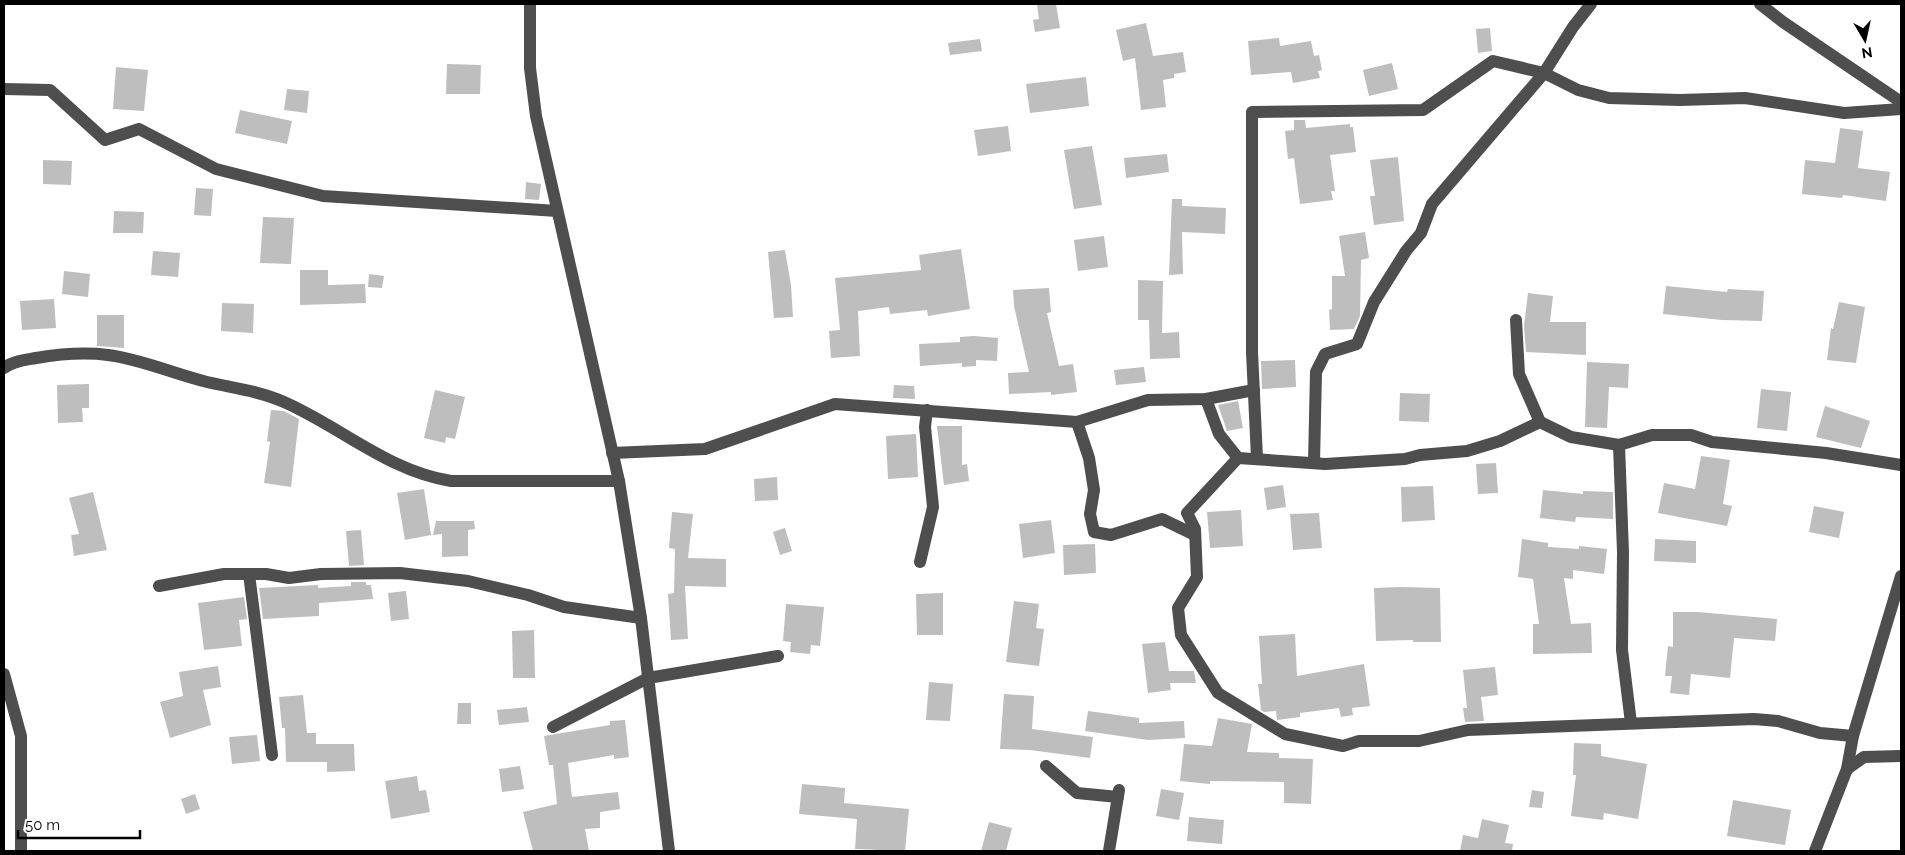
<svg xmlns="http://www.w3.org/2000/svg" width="1905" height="855" viewBox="0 0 1905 855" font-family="Raleway,sans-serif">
<rect width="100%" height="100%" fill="#fff"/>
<g fill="#bebebe">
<path d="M1037 4H1056L1060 28 1035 32 1033 20 1039 19Z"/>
<path d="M1146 23 1153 56 1183 52 1186 72 1174 74V78L1163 80 1166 107 1141 110 1135 58 1123 61 1116 30Z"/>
<path d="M1490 28 1492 51 1478 53 1476 29Z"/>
<path d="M1279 38 1280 46 1311 41 1314 56 1319 55 1322 70 1318 71 1320 78 1293 83 1291 72 1251 75 1248 41Z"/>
<path d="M980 39 982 51 950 55 948 43Z"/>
<path d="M1392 63 1398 89 1369 96 1363 70Z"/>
<path d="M447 64 481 65 480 94H446Z"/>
<path d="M116 67 148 70 144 111 113 109Z"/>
<path d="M1086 77 1089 106 1030 113 1026 84Z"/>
<path d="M287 89 309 91 307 113 284 110Z"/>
<path d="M240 110 292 121 287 144 235 133Z"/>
<path d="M1294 120H1305L1306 128 1350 124V127H1353L1356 152 1330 155 1335 191H1331L1333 200 1300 204 1294 158 1288 159 1285 131 1294 130Z"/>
<path d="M1008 126 1011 151 978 156 974 130Z"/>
<path d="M1840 128 1863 131 1858 168 1890 172 1886 201 1843 195 1842 198 1802 194 1805 160 1835 163Z"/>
<path d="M1092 146 1102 205 1074 209 1064 150Z"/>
<path d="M1167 154 1169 172 1126 178 1124 158Z"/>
<path d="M1398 157 1404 221 1374 225 1370 196H1375L1370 160Z"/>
<path d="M43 160 72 161 71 185 43 184Z"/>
<path d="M526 182 541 184 539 200 525 199Z"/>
<path d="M196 188 213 189 211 216 194 215Z"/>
<path d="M1172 199H1182V206L1226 208 1225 234 1182 232 1183 274 1169 275Z"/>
<path d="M114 211 144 212 143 233H113Z"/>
<path d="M263 217 294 218 291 264 260 263Z"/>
<path d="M1365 232 1369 258 1361 260 1360 316 1354 329 1330 330 1329 310 1332 309V276H1345L1339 236Z"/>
<path d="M1104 236 1108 267 1078 271 1074 240Z"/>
<path d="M961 249 970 309 928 316 927 310 890 314 889 307 858 311 860 356 831 358 829 331 840 330 835 278 921 270 919 255Z"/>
<path d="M785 250 791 285 793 317 774 318 768 252Z"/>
<path d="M153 251 180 253 178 277 151 275Z"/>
<path d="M300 270H328V285L365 284 366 303 300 305Z"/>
<path d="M64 271 90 274 88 297 62 294Z"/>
<path d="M369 274 384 276 382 288 368 287Z"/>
<path d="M1138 280 1163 281 1162 333 1179 332 1180 358 1150 359 1149 320H1138Z"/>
<path d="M1666 286 1727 292 1728 289 1764 291 1762 321 1722 320 1663 314Z"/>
<path d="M1049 288 1051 312 1047 313 1059 366 1073 364 1077 392 1051 395V392L1009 394 1008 373 1029 372 1014 306 1013 290Z"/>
<path d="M1528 293 1553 296 1550 322H1586V355L1526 352 1524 326Z"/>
<path d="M54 299 56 328 22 330 20 301Z"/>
<path d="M1839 302 1865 307 1856 363 1827 360 1831 328 1833 329Z"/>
<path d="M222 303 254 304 253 333 221 331Z"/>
<path d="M97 315H124V348L97 346Z"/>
<path d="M974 336 998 338 997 361 976 360V366L962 367V363L920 366 919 344 960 342V337Z"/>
<path d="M1295 360 1296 387 1262 389 1261 361Z"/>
<path d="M1587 362 1629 364 1628 388 1609 387 1607 428 1585 427Z"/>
<path d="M1144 367 1146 382 1116 385 1114 370Z"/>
<path d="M89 384V408H82L83 422 58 423 57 385Z"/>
<path d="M894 385 914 386 915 399 893 398Z"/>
<path d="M1761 389 1791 392 1787 431 1757 428Z"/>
<path d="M435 390 465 397 455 439 446 437 445 443 424 438Z"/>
<path d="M1400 393 1430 394 1429 422 1399 421Z"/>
<path d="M1238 401 1243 428 1227 431 1218 405Z"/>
<path d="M1825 406 1870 421 1861 448 1816 437Z"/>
<path d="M271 410 284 411 299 419 291 487 264 483 270 442 267 441Z"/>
<path d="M937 426H962V465L967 464 969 481 944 485Z"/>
<path d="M916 434 918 477 888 479 886 436Z"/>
<path d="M1701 456 1730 460 1723 504 1732 506 1727 526 1658 513 1664 483 1695 489Z"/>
<path d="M1496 463 1498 493 1478 494 1476 464Z"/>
<path d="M777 477 778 500 755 501 754 479Z"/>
<path d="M1283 485 1286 507 1267 510 1264 488Z"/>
<path d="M1433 486 1435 520 1402 522 1401 487Z"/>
<path d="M424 489 431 535 405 540 397 493Z"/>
<path d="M1543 490 1583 494V491L1613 492V519L1576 517 1575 522 1540 518Z"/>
<path d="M93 492 107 550 74 556 71 535 79 534 69 498Z"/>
<path d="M1814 506 1844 512 1839 538 1809 532Z"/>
<path d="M1241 510 1243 546 1210 548 1207 512Z"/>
<path d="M672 512 693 514 688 558 726 559V587L685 586 688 639 671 640 668 594 674 593 675 549 669 548Z"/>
<path d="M1319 513 1322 548 1293 550 1290 514Z"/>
<path d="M1051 520 1055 553 1023 558 1019 524Z"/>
<path d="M436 521H474L475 529 468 530V556L442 557V534L433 535Z"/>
<path d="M785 528 792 551 780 555 773 532Z"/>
<path d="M361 530 364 565 349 566 346 531Z"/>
<path d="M1522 539 1548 543V547L1579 549V546L1607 549 1604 574 1573 570V579L1564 578 1571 624 1591 623 1592 653 1533 654V624H1539L1533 579 1518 577Z"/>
<path d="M1655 539 1696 541V563L1654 561Z"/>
<path d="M1095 544 1096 573 1064 575 1063 545Z"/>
<path d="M351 582H366V585H371L373 599 319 603V616L263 619 259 588 318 585V588L351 586Z"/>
<path d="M1400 587 1440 588 1441 642H1413V640L1376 641 1374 588Z"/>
<path d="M406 591 409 619 391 621 388 593Z"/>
<path d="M943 593V635H917L916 594Z"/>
<path d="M244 597 247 619 239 620 242 646 204 650 198 603Z"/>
<path d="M1014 601 1039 604 1036 628 1044 629 1039 666 1006 662Z"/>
<path d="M786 604 824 607 820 646 811 645 810 654 790 652 791 642 783 641Z"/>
<path d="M1673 612H1698L1777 619 1775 641 1734 638 1730 678 1691 674 1689 695 1670 693 1672 676H1665L1668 646 1673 647Z"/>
<path d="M534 630 535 678H513L512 631Z"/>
<path d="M1295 634 1297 676 1364 664 1370 706 1352 708 1353 715 1341 717 1339 708 1300 713V717L1277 720 1276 711 1264 712 1261 710 1258 684H1262L1259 636Z"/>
<path d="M1165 642 1169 671H1194L1196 683H1170L1171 690 1148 693 1142 644Z"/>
<path d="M218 666 221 687 203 690 211 725 170 738 160 702 183 696 179 672Z"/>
<path d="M1495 667 1498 695 1481 697 1484 721 1465 722 1463 708H1467L1463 670Z"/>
<path d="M929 682 953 684 950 721 926 720Z"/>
<path d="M1004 694 1034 696 1032 729 1093 737 1090 758 1030 750 1000 749Z"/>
<path d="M303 695 307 733H316V744H354L355 771 327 772V762H286L285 728H282L279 697Z"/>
<path d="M458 703H471V724H457Z"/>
<path d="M527 707 529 722 499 725 497 710Z"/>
<path d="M1088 711 1139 718V723L1184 721 1185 738 1148 740 1085 731Z"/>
<path d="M1218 718 1252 724 1247 752 1279 753V758L1313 759 1311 804 1284 803V782L1210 781V784L1180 781 1184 744 1212 746Z"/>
<path d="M625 720 629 757 614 759V755L568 763 572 797 618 792 620 809 600 812V828L585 829 589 851H533L523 812 557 804 553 765H549L544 736 610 725V721Z"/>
<path d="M257 735 260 761 232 764 229 737Z"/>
<path d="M1574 743 1601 744V756L1647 764 1638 819 1604 813 1603 820 1571 816 1576 775H1573Z"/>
<path d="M520 766 524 789 502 792 499 769Z"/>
<path d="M417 776 419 791 426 790 430 812 391 819 385 781Z"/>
<path d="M802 784 845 788 844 803 909 809 905 851 855 849 857 819 799 814Z"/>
<path d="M1161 789 1184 793 1179 820 1156 816Z"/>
<path d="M1532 790 1544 792 1542 808 1529 807Z"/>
<path d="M195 794 200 809 186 814 181 799Z"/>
<path d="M1733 800 1791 810 1785 845 1727 836Z"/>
<path d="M1189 817 1224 820 1222 844 1187 841Z"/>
<path d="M1482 819 1509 825 1505 843 1513 844 1512 851H1460L1463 835 1478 838Z"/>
<path d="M989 822 1012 828 1006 851H981Z"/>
</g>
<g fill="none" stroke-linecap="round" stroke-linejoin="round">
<g stroke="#4e4e4e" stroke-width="12">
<path d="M530 4V68L536 116 619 481 641 618 669 851"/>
<path d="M1760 4 1783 22 1901 102"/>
<path d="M4 89 50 90 105 140 139 129 216 169 323 196 557 211"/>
<path d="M1516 320 1519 374 1540 422"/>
<path d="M4 368C13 361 25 360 36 358 60 354 84 352 108 355 141 359 174 374 207 382 233 388 259 391 284 402 341 427 388 471 451 481H619"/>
<path d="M1206 399 1219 434 1238 458"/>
<path d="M1619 445 1623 552 1622 650 1631 723"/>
<path d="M612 453 705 449 835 404 1077 422"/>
<path d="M1257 458 1252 352V112L1423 110 1493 61 1544 73 1578 90 1609 98 1680 100 1745 98 1844 113 1901 109"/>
<path d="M1314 463 1316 372 1325 354 1357 344 1374 302 1406 251 1421 233 1432 204 1544 73 1573 27 1591 4"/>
<path d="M1195 535 1162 519 1111 535 1094 532 1090 514 1094 490 1089 458 1077 422 1148 400 1206 399 1254 390"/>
<path d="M920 562 933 507 925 427 927 410"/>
<path d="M249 574 272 755"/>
<path d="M159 586 224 574H266L289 578 321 574 400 573 468 581 528 595 564 607 641 618"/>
<path d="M4 674 21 736V851"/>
<path d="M553 727 648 678 778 656"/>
<path d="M1853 736 1820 733 1778 721 1754 719 1468 730 1419 741H1359L1343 746 1285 734 1218 693 1181 635 1178 608 1197 577 1195 529 1187 513 1238 458 1325 464 1405 459 1420 455 1467 451 1500 441 1540 422 1571 437 1619 445 1652 435H1691L1712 442 1826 453 1901 465"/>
<path d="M1046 766 1077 793 1118 797"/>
<path d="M1847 769 1864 757 1901 756"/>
<path d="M1109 851 1119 790"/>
<path d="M1815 851 1847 769 1853 736 1901 576"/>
</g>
</g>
<rect width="1905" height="855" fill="none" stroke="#000000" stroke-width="10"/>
<g transform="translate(1865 40) rotate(171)" stroke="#ffffff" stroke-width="4" paint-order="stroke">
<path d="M0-4L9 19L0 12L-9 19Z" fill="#000000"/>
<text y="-8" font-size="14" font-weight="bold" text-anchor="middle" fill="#000000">N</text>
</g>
<path d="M18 830v8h122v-8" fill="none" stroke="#000000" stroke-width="2.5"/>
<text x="25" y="830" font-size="15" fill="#000000" stroke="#ffffff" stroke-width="4" paint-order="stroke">50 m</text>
</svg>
